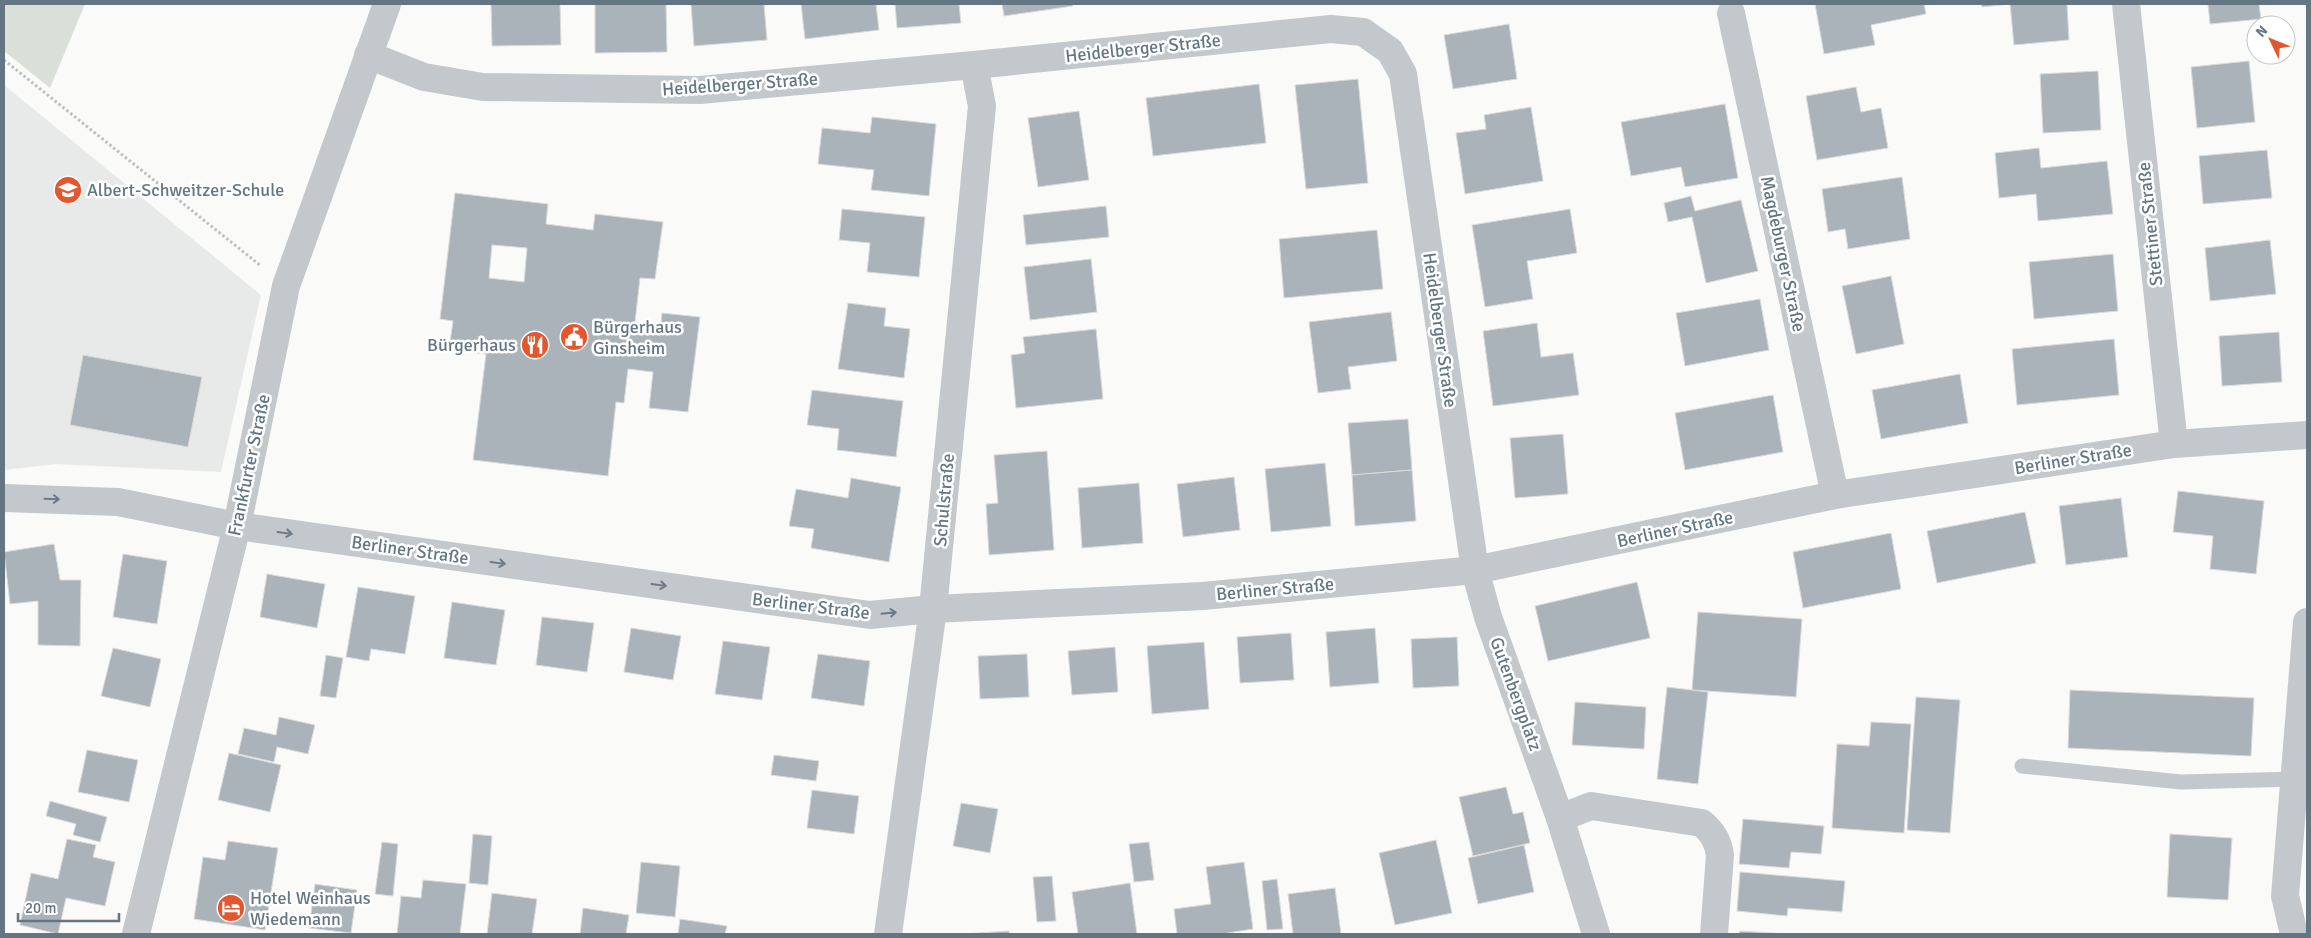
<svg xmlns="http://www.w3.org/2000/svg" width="2311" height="938" viewBox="0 0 2311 938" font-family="Signika,sans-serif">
<rect width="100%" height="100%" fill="#fafaf8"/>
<path fill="#e8e9e9" d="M4 85 261 295 221 472 56 464 4 470Z"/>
<path fill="#dadfd7" d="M4 4H85L50 88 4 51Z"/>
<g fill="#aab3b9" stroke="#dcdcda" fill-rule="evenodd">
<path d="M491 4H560L561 45 492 46Z"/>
<path d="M595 4H666L667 52 595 53Z"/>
<path d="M691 4H764L767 40 694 46Z"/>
<path d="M801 4H876L879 30 805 39Z"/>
<path d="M895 4H959L961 23 897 28Z"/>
<path d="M1002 4H1072L1073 6 1004 16Z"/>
<path d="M1815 4H1924L1926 14 1871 25 1875 45 1824 54Z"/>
<path d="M1981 4H2067L2069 40 2014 45 2010 4 1982 7Z"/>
<path d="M2208 4H2259L2261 19 2210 24Z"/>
<path d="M1509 24 1517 79 1453 89 1444 35Z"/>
<path d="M2249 61 2255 122 2197 128 2191 67Z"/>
<path d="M2098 71 2101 130 2043 133 2040 74Z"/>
<path d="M1358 79 1368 183 1306 189 1295 85Z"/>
<path d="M1259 84 1266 143 1153 156 1146 98Z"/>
<path d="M1856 87 1861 112 1881 108 1888 148 1817 160 1806 96Z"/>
<path d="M1725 104 1738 178 1685 187 1681 167 1631 176 1621 122Z"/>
<path d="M1531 107 1543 181 1465 194 1456 133 1486 129 1484 115Z"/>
<path d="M1079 111 1089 180 1038 187 1028 118Z"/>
<path d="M872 117 936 124 929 196 871 190 874 170 818 164 822 128 870 133Z"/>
<path d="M2039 148 2041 168 2107 161 2113 214 2038 221 2036 194 1999 198 1995 153Z"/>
<path d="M2267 150 2272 198 2203 204 2199 156Z"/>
<path d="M1902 177 1910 239 1848 249 1845 229 1828 232 1822 189Z"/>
<path d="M455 193 548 204 546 224 593 230 595 214 663 222 655 279 640 278 635 322 661 325 662 313 700 317 688 412 649 408 653 372 628 369 624 403 616 402 608 476 473 460 486 354 449 350 453 321 440 319ZM492 245 527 248 524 282 489 278Z"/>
<path d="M1691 196 1695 211 1741 200 1758 271 1706 283 1692 217 1668 222 1664 203Z"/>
<path d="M1106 206 1109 237 1026 245 1023 215Z"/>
<path d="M842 209 925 217 919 277 867 272 870 243 839 240Z"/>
<path d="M1570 209 1577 253 1527 261 1533 299 1485 307 1472 225Z"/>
<path d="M1377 230 1383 289 1284 298 1279 239Z"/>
<path d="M2270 240 2276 294 2210 301 2205 248Z"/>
<path d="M2113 254 2118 311 2034 319 2029 262Z"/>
<path d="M1091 259 1097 312 1030 320 1024 267Z"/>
<path d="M1891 276 1904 344 1856 354 1842 286Z"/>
<path d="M1760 299 1769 350 1685 366 1676 313Z"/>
<path d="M848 303 886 308 884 326 910 329 904 378 838 369Z"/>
<path d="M1391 312 1397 361 1348 367 1351 389 1318 393 1309 322Z"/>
<path d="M1537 323 1541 357 1573 353 1579 395 1493 406 1483 331Z"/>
<path d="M1096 329 1103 399 1016 408 1011 355 1025 353 1023 337Z"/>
<path d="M2279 332 2282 382 2222 386 2219 336Z"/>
<path d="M2114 339 2119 395 2017 405 2012 349Z"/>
<path d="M83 355 202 377 188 447 70 425Z"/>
<path d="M1960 374 1968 423 1881 439 1872 390Z"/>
<path d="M812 390 903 401 896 457 837 450 839 429 807 425Z"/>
<path d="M1773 395 1783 452 1685 470 1675 413Z"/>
<path d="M1408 419 1412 470 1352 475 1348 423Z"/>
<path d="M1563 434 1568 494 1515 498 1510 438Z"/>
<path d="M1047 451 1054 550 989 555 986 504 998 503 994 455Z"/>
<path d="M1325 463 1331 526 1271 532 1265 469Z"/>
<path d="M1412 470 1416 521 1355 526 1352 475Z"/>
<path d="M1234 477 1240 530 1183 537 1177 484Z"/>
<path d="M851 478 901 487 889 562 811 548 814 529 789 526 796 489 848 498Z"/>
<path d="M1139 483 1143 543 1082 548 1078 488Z"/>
<path d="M2178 491 2264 501 2256 574 2210 569 2213 536 2173 532Z"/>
<path d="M2121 498 2128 557 2066 565 2059 506Z"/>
<path d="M2025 512 2036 563 1937 583 1927 531Z"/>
<path d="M1891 533 1901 589 1803 608 1793 552Z"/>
<path d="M54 544 60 580H81L80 646 38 645V601L10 604 4 552Z"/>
<path d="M123 554 167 561 157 624 113 617Z"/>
<path d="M267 574 325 584 317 628 260 617Z"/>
<path d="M1637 582 1650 638 1548 661 1535 606Z"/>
<path d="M358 587 415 596 405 654 371 649 369 661 346 657Z"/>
<path d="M452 602 505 610 496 665 444 658Z"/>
<path d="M1698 612 1802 619 1796 697 1692 690Z"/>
<path d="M542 617 594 623 587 672 536 665Z"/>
<path d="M631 628 681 636 673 680 624 672Z"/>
<path d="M1375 628 1379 683 1330 687 1326 632Z"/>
<path d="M1291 633 1294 680 1240 683 1237 637Z"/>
<path d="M1457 637 1459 686 1413 688 1411 639Z"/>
<path d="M723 641 770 647 762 700 715 694Z"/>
<path d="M1204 642 1209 709 1152 714 1147 646Z"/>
<path d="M1115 647 1118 692 1072 695 1068 651Z"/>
<path d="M113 648 161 659 150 707 101 696Z"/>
<path d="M818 654 870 661 864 706 811 698Z"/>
<path d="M1027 654 1029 697 980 699 978 656Z"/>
<path d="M326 655 343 658 336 698 320 696Z"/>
<path d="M1667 687 1708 692 1698 784 1657 779Z"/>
<path d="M2070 690 2254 698 2251 756 2068 748Z"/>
<path d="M1916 697 1960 700 1950 833 1907 830Z"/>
<path d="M1575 702 1646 707 1644 749 1572 745Z"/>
<path d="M279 717 315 725 308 754 277 747 274 762 238 754 244 728 276 735Z"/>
<path d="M1871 722 1911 724 1904 833 1832 828 1837 744 1869 746Z"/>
<path d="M87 750 138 760 129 802 78 792Z"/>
<path d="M229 753 281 765 270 812 218 800Z"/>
<path d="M774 755 819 761 816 781 771 775Z"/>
<path d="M1506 787 1513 814 1523 812 1530 843 1473 856 1459 797Z"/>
<path d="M812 790 859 796 854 834 807 828Z"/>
<path d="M50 801 107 817 100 842 73 835 76 824 46 816Z"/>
<path d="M961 803 998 809 990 853 953 846Z"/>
<path d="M1743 819 1824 826 1821 854 1791 852 1789 868 1739 864Z"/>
<path d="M473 834 492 836 488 885 469 883Z"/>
<path d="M2170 834 2232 838 2228 900 2167 897Z"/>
<path d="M67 839 96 845 93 857 115 862 105 906 66 898 58 934 20 925 31 873 58 879Z"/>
<path d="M1436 840 1452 913 1395 925 1379 853Z"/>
<path d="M228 841 278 848 265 930 194 919 203 857 225 860Z"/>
<path d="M382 842 398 844 393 896 375 894Z"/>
<path d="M1149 842 1154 880 1134 882 1129 844Z"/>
<path d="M1524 845 1534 892 1478 904 1468 858Z"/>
<path d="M641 862 680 866 675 917 636 913Z"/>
<path d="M1244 862 1253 929 1227 933 1228 934H1177L1174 909 1211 904 1206 867Z"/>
<path d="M1740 872 1845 881 1842 912 1788 908 1787 916 1737 911Z"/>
<path d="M1052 876 1056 921 1037 922 1033 877Z"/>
<path d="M1277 879 1283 929 1267 930 1262 881Z"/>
<path d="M423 880 466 884 460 934H397L401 896 421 898Z"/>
<path d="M1130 883 1137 934H1078L1072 892Z"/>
<path d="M315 884 357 890 351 933 309 928Z"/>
<path d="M1335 888 1341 934H1293L1288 894Z"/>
<path d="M492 893 537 899 532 934H487Z"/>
<path d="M583 908 629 915 626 934H580Z"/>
<path d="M680 919 727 926 725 934H678Z"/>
<path d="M1009 931V934H963Z"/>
<path d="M1740 931 1788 934H1739Z"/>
</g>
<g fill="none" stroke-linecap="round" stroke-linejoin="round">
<path stroke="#bbbfc2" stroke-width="3" stroke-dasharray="2.5 2.5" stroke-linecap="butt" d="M4 60 261 266"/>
<path stroke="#c3c8cc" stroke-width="15" d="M2022 766 2181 782 2295 779"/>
<g stroke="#c3c8cc" stroke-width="28">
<path d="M2126 4 2174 444"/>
<path d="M1731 13 1835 495"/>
<path d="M368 55 424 77 483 87 700 90 974 65 1331 29 1363 32 1390 51 1403 74 1475 570 1488 617 1560 818 1596 934"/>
<path d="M4 498 118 502 237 526 870 615 933 609 1203 596 1475 570 1835 495 2174 444 2307 435"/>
<path d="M1560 818 1591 806 1702 823C1713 833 1718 841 1720 855L1714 934"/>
<path d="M136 934 237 526 286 286 387 4"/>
<path d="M888 934 933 609 982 106 974 65"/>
<path d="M2294 934 2285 896 2307 622"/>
</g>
</g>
<defs><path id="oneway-shaft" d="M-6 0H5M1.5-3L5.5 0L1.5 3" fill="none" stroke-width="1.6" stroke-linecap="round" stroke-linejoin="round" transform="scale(1.25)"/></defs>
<g stroke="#6a7a87">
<use href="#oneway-shaft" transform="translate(52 499) rotate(2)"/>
<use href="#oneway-shaft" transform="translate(285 533) rotate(8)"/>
<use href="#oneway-shaft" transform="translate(498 563) rotate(8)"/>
<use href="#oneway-shaft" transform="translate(659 585) rotate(8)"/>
<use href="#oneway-shaft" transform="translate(889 613) rotate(-6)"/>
</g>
<defs>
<symbol id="school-disc" viewBox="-11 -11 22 22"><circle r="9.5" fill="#e4572e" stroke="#fff"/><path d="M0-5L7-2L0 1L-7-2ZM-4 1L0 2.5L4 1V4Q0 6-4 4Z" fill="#fff"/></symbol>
<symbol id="civic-disc" viewBox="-11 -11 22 22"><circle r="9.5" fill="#e4572e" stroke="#fff"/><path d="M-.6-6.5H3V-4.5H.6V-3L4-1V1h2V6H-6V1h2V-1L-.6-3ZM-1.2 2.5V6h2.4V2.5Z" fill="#fff"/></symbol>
<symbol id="restaurant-disc" viewBox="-11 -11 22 22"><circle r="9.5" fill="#e4572e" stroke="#fff"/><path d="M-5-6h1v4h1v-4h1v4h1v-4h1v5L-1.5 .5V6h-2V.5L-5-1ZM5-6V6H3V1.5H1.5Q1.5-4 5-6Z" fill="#fff"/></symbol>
<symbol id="hotel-disc" viewBox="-11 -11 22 22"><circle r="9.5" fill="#e4572e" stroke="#fff"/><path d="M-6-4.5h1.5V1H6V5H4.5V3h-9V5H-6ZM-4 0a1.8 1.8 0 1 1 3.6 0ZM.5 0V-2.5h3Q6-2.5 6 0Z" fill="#fff"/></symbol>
</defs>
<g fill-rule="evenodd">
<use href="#school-disc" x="52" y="174" width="32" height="32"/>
<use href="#civic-disc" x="558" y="321" width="32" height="32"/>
<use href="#restaurant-disc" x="519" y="329" width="32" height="32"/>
<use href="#hotel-disc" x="215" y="892" width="32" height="32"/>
</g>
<g text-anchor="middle" stroke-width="5" stroke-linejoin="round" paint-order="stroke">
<g font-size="18" fill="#657683" stroke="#fff">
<text transform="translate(1143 48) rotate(-6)" y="6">Heidelberger Straße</text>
<text transform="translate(740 84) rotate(-4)" y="6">Heidelberger Straße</text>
<text transform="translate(2150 224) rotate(-96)" y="6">Stettiner Straße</text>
<text transform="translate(1783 254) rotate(78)" y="6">Magdeburger Straße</text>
<text transform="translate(1440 330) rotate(82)" y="6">Heidelberger Straße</text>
<text transform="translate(2073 459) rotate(-9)" y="6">Berliner Straße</text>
<text transform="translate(249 465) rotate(-78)" y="6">Frankfurter Straße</text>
<text transform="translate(944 500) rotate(-85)" y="6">Schulstraße</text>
<text transform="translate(1675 529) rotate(-12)" y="6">Berliner Straße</text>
<text transform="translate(410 550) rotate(8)" y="6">Berliner Straße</text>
<text transform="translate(1275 589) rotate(-5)" y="6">Berliner Straße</text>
<text transform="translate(811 606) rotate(7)" y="6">Berliner Straße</text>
<text transform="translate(1516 694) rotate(70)" y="6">Gutenbergplatz</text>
</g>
<g font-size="18" fill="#657683" stroke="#fff" text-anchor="start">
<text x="87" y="196">Albert-Schweitzer-Schule</text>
<text x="593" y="333">Bürgerhaus<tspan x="593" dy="21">Ginsheim</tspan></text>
<text x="516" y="351" text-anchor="end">Bürgerhaus</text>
<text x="250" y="904">Hotel Weinhaus<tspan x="250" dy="21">Wiedemann</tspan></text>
</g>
</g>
<rect width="2311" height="938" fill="none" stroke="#657683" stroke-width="10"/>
<g transform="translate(2271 40) rotate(313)"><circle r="24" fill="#ffffff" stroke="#c1c8cd"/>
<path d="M0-4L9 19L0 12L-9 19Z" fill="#e4572e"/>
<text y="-8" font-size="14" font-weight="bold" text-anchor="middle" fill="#657683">N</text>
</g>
<path d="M18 913v8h101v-8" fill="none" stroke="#657683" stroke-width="2.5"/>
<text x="25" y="913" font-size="15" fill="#657683" stroke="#ffffff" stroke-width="4" paint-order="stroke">20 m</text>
</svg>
